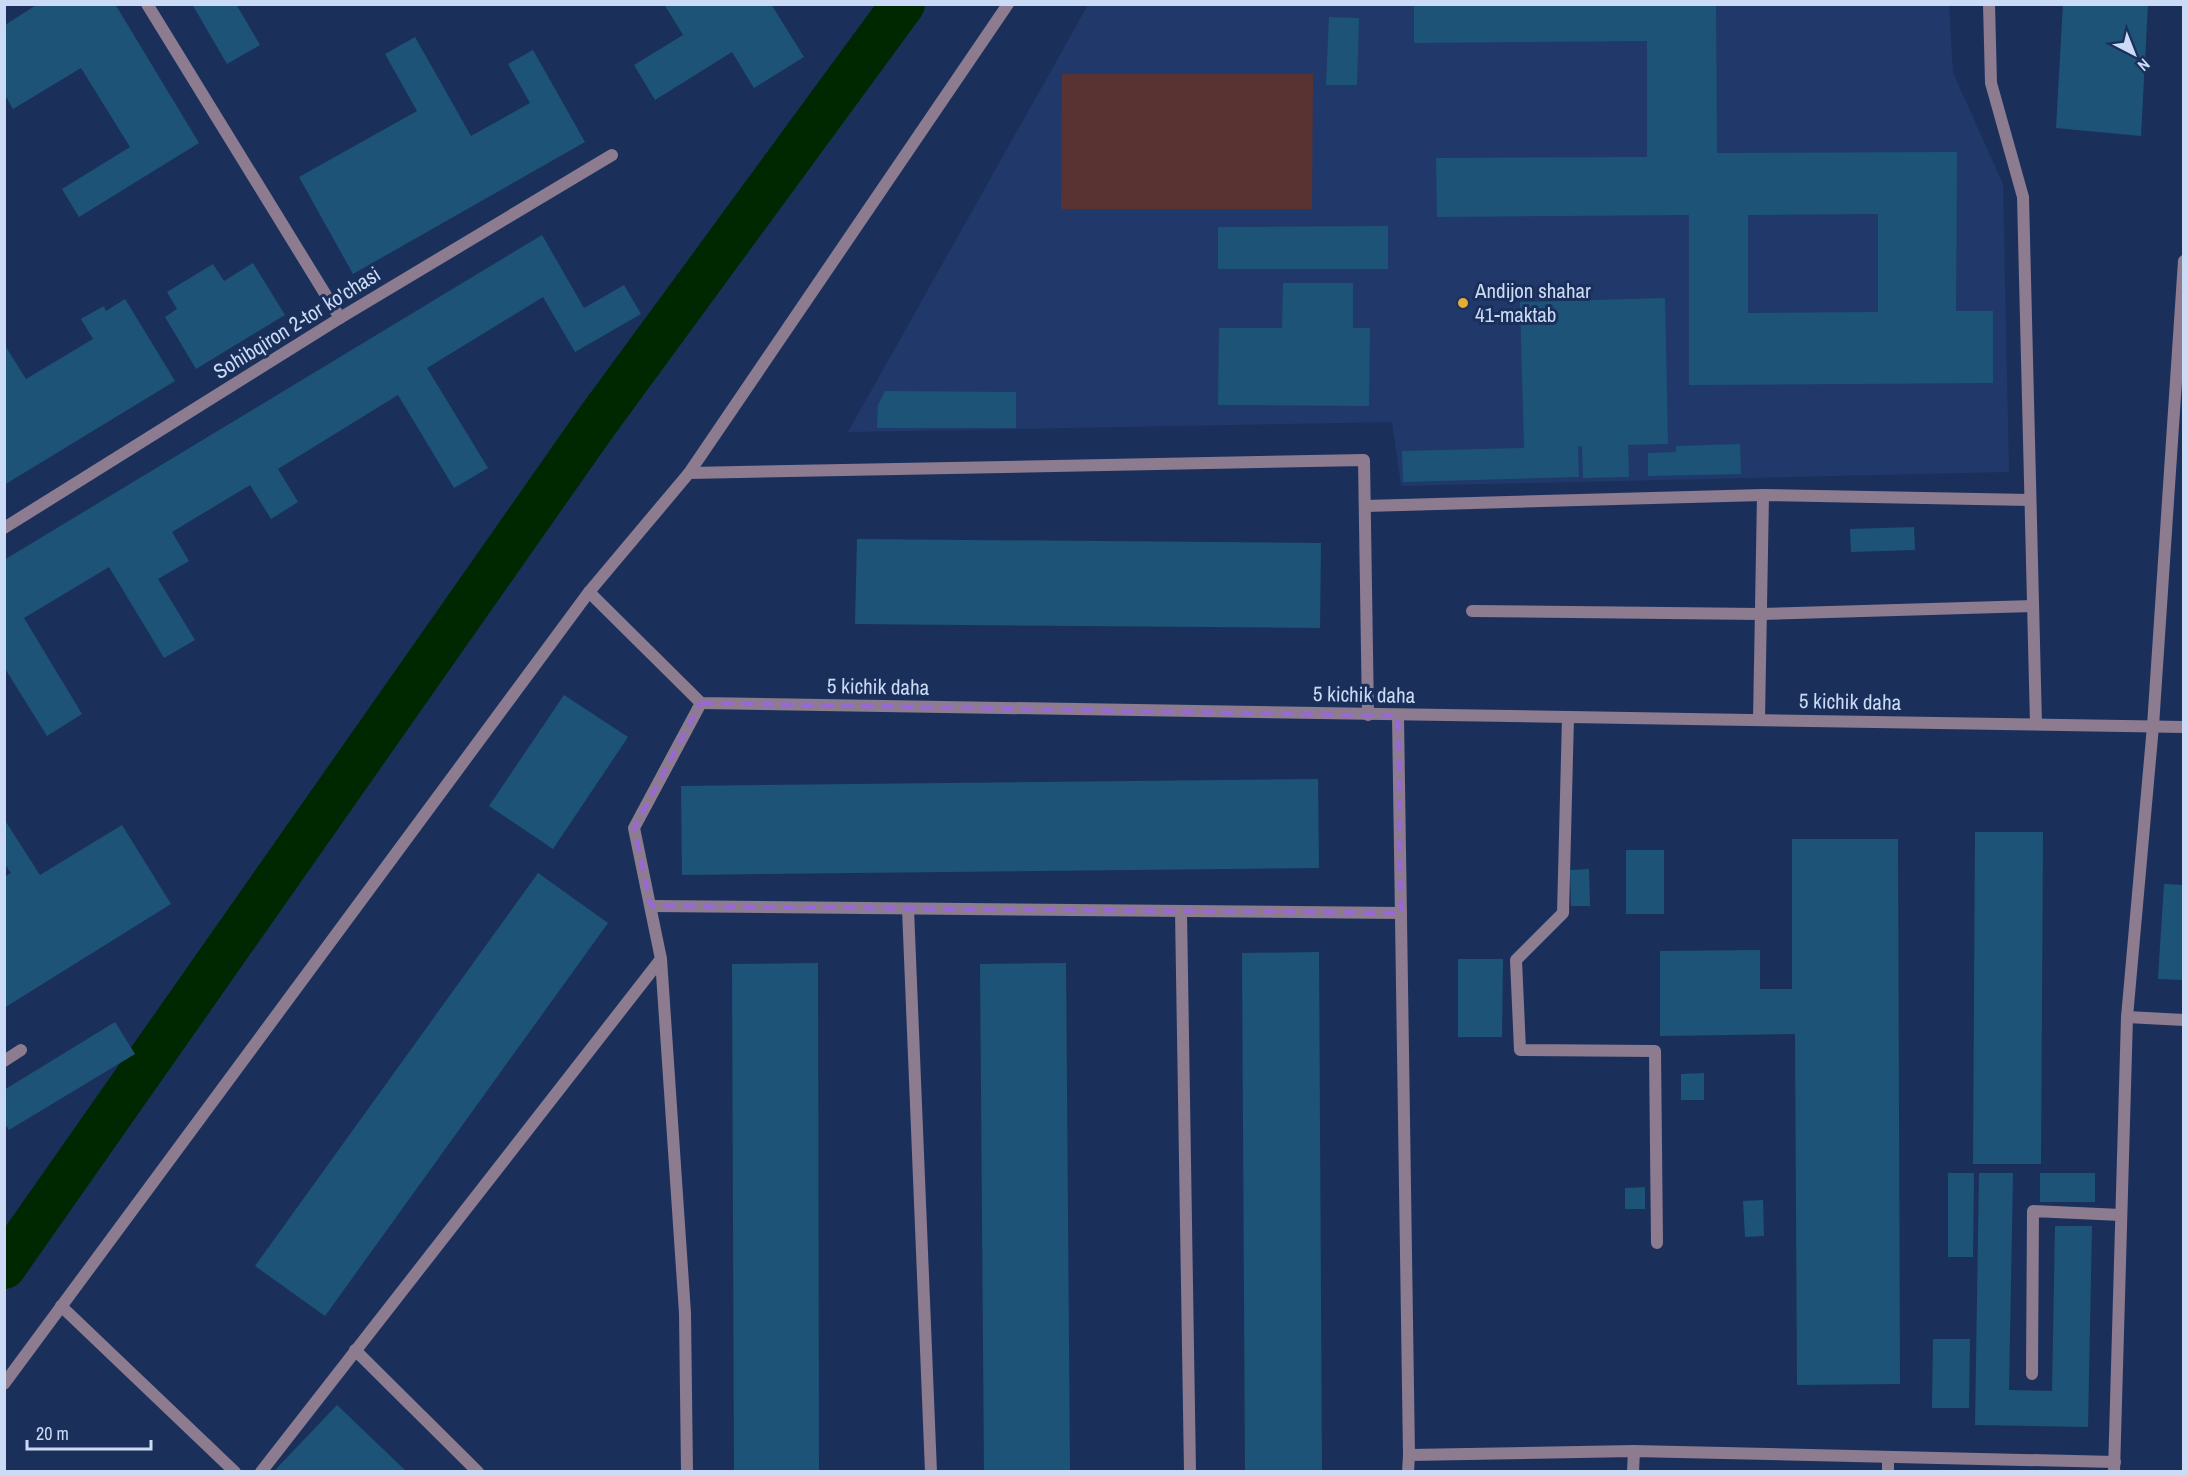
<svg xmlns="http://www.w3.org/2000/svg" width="2188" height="1476" viewBox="0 0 2188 1476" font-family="'Archivo Narrow',sans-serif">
<rect width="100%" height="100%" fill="#1a305b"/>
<path fill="#20396a" d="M1088 5H1949L1953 73 2003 184 2009 472 1401 486 1392 422 848 432Z"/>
<path fill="#583332" d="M1062 74H1313L1312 209H1061Z"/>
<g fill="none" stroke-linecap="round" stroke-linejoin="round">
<path stroke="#002800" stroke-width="44" d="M4 1267 595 424 903 4"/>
</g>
<g fill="#1d5377" fill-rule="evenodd">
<path d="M38 4H115L199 143 79 217 62 189 130 147 81 68 13 109 5 95V25Z"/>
<path d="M192 4H236L260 45 227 64Z"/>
<path d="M664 4H771L804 57 754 88 732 52 655 100 634 65 683 35Z"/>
<path d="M1414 4H1716L1717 153 1957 152 1956 311H1993V383L1689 385V215L1437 217 1436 158 1647 157V41L1414 43ZM1878 214V312L1748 313V215Z"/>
<path d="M2063 4H2148L2141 136 2056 128Z"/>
<path d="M1329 17 1359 18 1357 85H1326Z"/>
<path d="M415 37 471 136 530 103 508 64 533 50 585 142 353 274 299 177 417 111 385 54Z"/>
<path d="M1388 226V269H1218V227Z"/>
<path d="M542 235 584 308 624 285 641 314 575 352 543 297 427 368 488 468 454 488 398 395 278 469 298 502 271 519 250 485 172 532 189 561 158 579 195 640 164 658 109 567 24 618 82 714 47 736 4 667V560Z"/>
<path d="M253 263 285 315 196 369 165 317 177 309 167 292 213 264 224 281Z"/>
<path d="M1283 283H1353V328H1370L1369 406 1218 405 1219 328H1282Z"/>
<path d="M1665 298 1668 444 1628 445 1629 477 1583 478 1582 446 1578 447 1579 477 1403 482 1402 451 1524 448 1520 302Z"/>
<path d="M125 299 175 381 4 485V344L26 379 93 339 81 319 104 306 106 311Z"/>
<path d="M885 391 1016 392V428H877L878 405Z"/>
<path d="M1740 444 1741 474 1648 476V453L1676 452V446Z"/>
<path d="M1914 527 1915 550 1851 552 1850 529Z"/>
<path d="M857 539 1321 543 1320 628 855 624Z"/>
<path d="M564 695 628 737 553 849 489 806Z"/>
<path d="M1318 779 1319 868 682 875 681 786Z"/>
<path d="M4 819 40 875 122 825 171 904 4 1008V877L11 873 4 863Z"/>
<path d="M1975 832H2043L2041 1164H1973Z"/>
<path d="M1792 839H1898L1900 1384 1797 1385 1795 1034 1660 1036V951L1760 950V989H1792Z"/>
<rect x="1626" y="850" width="38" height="64"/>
<path d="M1589 869 1590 906H1571L1570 870Z"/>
<path d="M538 873 608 923 325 1316 255 1266Z"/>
<path d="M2164 884 2184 885V980L2158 979Z"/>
<path d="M1319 952 1322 1472H1245L1242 953Z"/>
<path d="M1458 959H1503L1502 1037H1458Z"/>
<path d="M818 963 819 1472H734L732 964Z"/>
<path d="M1066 963 1070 1472H984L980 964Z"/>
<path d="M115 1022 135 1054 9 1130 4 1122V1090Z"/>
<path d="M1704 1073V1100H1681V1074Z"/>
<path d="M1948 1173H1974L1973 1257H1948Z"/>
<path d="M1979 1173H2013L2009 1390 2052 1391 2055 1226H2092L2088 1427 1975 1425Z"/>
<rect x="2040" y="1173" width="55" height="29"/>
<path d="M1645 1187V1209H1625V1188Z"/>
<path d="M1763 1200 1764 1236 1745 1237 1743 1201Z"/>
<path d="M1933 1339H1970L1969 1408H1932Z"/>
<path d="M337 1405 407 1472H278L276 1469Z"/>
</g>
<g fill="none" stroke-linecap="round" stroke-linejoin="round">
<g stroke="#8d7b8f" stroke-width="12">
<path d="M689 473 1364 460 1368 715"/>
<path d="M1365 506 1763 495"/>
<path d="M1472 611 1761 614 2033 606"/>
<path d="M1568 718 1563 913 1516 960 1520 1050 1655 1051 1657 1243"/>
<path d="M1759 720 1763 495 2030 500"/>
<path d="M2127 1017 2184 1020"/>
<path d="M355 1350 478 1472"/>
<path d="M2032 1374 2033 1211 2121 1215"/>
</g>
<g stroke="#8d7b8f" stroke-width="12">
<path d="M147 4 340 318"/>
<path d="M1989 4 1991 83 2023 197 2036 724"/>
<path d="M4 528 340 318 612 155"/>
<path d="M589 592 701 703 2184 727"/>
<path d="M1398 716 1409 1455"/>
<path d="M651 906 1401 913"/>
<path d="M908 909 931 1472"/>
<path d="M1181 911 1190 1472"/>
<path d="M661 959 685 1313 687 1472"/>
<path d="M4 1061 21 1050"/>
<path d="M61 1306 235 1472"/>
<path d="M4 1384 589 592 689 473 1008 4"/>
<path d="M261 1472 661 959 634 828 701 703"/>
<path d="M1408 1472 1409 1455 1634 1451 2115 1462"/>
<path d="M1633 1472 1634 1451"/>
<path d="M1888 1472V1457"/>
<path d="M2114 1472 2127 1017 2153 726 2184 261"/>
</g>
</g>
<path fill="none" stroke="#9769d2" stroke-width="4.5" stroke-dasharray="12 8" stroke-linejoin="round" d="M701 703 1398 716 1401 913 651 906 634 828Z"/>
<circle fill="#e5ad35" stroke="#1a305b" stroke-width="2" cx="1463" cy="303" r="6"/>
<g text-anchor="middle" stroke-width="6" stroke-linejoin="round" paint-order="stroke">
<g font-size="21" fill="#cbdaf5" stroke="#1a305b" text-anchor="start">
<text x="1475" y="298">Andijon shahar<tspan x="1475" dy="24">41-maktab</tspan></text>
</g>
<g font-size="21" fill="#cbdaf5" stroke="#1a305b">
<text transform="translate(297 323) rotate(-32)" y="7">Sohibqiron 2-tor ko'chasi</text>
<text transform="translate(878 687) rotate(1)" y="7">5 kichik daha</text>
<text transform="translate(1364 695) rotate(1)" y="7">5 kichik daha</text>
<text transform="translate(1850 702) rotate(1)" y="7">5 kichik daha</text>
</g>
</g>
<rect width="2188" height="1476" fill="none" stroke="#cbdaf5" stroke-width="12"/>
<g transform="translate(2134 54) rotate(138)" stroke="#1a305b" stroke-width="4.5" paint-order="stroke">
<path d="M0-4.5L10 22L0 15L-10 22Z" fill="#cbdaf5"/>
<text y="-9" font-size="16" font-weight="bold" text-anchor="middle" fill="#cbdaf5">N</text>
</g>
<path d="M27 1440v9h124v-9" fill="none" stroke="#cbdaf5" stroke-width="3"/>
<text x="36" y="1440" font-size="18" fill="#cbdaf5" stroke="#1a305b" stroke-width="4.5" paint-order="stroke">20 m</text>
</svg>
